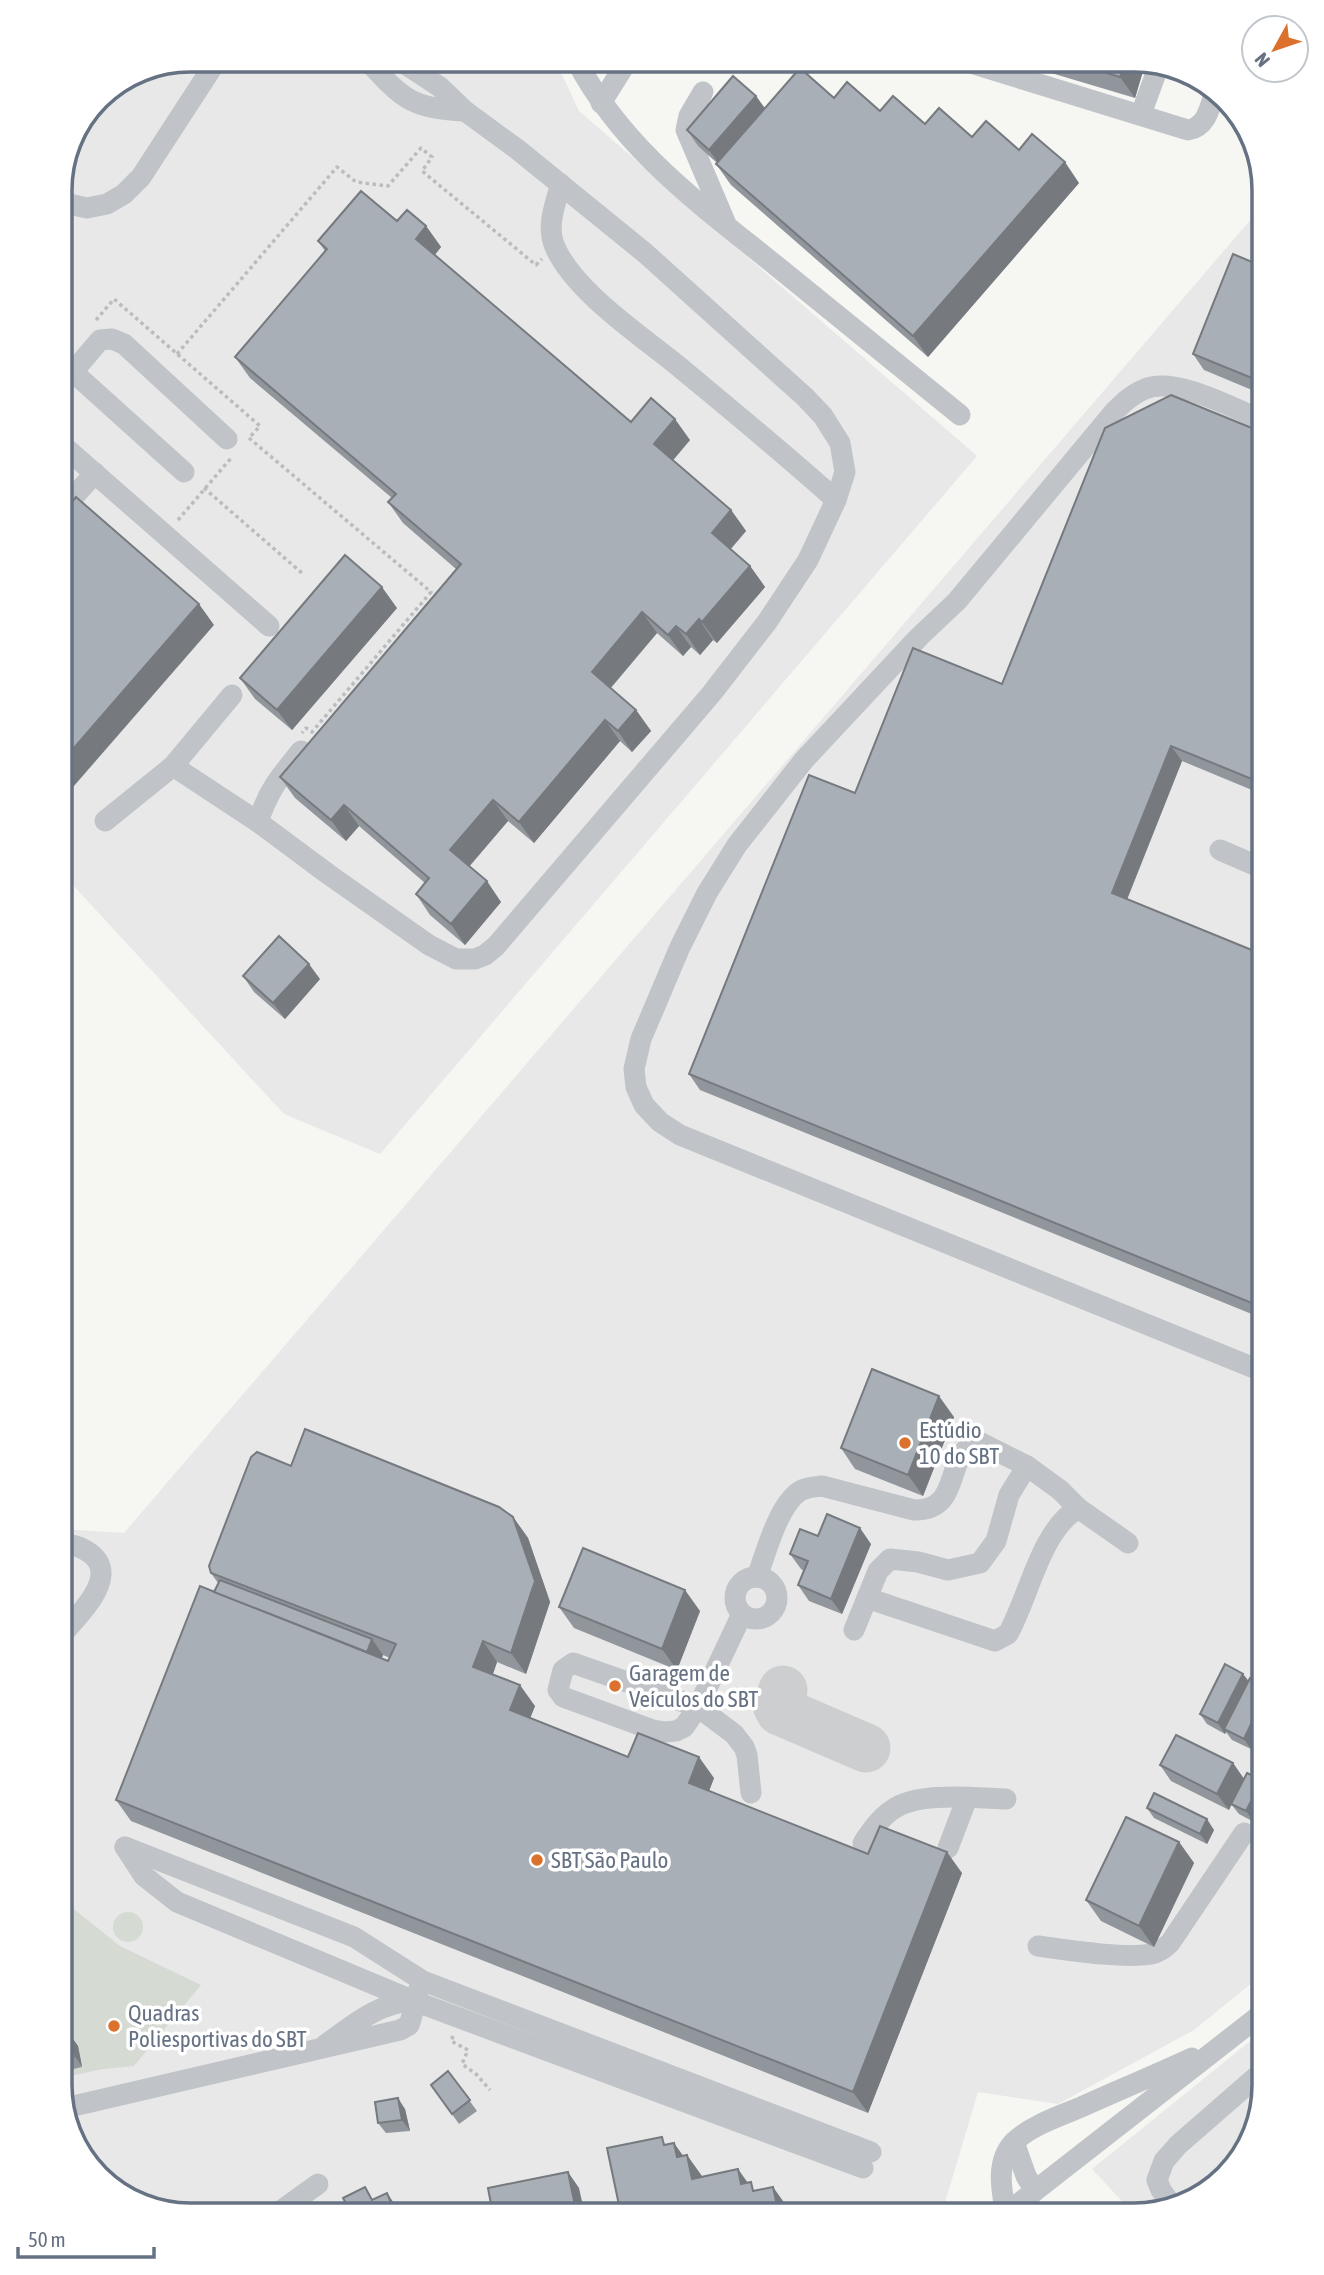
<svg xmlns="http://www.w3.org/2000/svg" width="1324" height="2275" viewBox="0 0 1324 2275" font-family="'Asap Condensed',sans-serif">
<rect width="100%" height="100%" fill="#f6f6f3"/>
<g fill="#e7e8e7">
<path d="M190 60H555L579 111 977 456 380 1154 284 1114 60 871V182L98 97 140 69Z"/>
<path d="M1264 204V1973L1194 2030 1058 2104 978 2092 943 2209 938 2215H182L118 2194 73 2142 60 2085V1529L124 1533Z"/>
<path d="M1264 2030V2086L1243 2157 1191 2202 1135 2215 1092 2169Z"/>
</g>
<g fill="#d5dbd3">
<path d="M60 1898 120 1946 201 1985 134 2066 103 2069 60 2078Z"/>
<circle cx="128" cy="1927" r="15"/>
</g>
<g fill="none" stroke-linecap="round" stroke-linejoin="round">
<path stroke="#ccced0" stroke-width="49" d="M783 1690 777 1705 780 1711 866 1748"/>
<g stroke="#babcbf" stroke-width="3.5" stroke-dasharray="3.5 3.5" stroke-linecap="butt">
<path d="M96 320 114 299 260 426 249 438"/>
<path d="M177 354 337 167 356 182 388 186 421 148 432 157 422 171 536 265 542 259"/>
<path d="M249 438 431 592 312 732 306 728 302 733"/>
<path d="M204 488 303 574"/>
<path d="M178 520 232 457"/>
<path d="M453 2036 451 2041 468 2050 462 2064 476 2074 490 2090"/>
</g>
<g stroke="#c0c3c7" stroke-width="21">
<path d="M367 60C403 99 410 108 465 111"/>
<path d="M576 60C623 149 697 202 774 264 836 314 898 365 960 415"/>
<path d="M961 60 1188 130C1207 127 1210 107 1215 91"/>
<path d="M703 92 689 116 686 130 726 224"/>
<path d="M601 103 628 60"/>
<path d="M1141 114 1159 65"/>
<path d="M561 184C555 204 546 227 555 247 574 291 640 335 677 365 731 410 785 454 836 500"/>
<path d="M60 202 87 208 107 204 124 194 141 177 217 60"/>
<path d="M73 372 184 472"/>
<path d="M60 387 100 340 112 339 124 344 227 439"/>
<path d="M60 443 269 626"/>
<path d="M60 512 95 473"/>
<path d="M173 766 258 822 328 874 429 945 456 959H475L485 955 496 946 712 693 767 622 808 560 836 500 845 472 840 443 823 416 805 397 645 253 517 149 465 111 440 87 399 60"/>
<path d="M105 821 173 766 232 695"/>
<path d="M258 822C269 789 279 778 301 751"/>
<path d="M1220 850 1264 869"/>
<path d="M1264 1372 680 1135 660 1122 644 1105 636 1087 634 1069 641 1039 680 947 707 893 737 845 804 760 919 637 957 601 1114 412C1123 403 1132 394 1145 389 1176 376 1234 409 1264 421"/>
<path d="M757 1577C766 1553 778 1505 800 1491 807 1487 814 1487 822 1486L914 1510C966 1511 941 1448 981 1443L1027 1466"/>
<circle cx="756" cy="1598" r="21"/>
<path d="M867 1598 995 1641 1008 1634C1030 1594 1040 1532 1078 1508L1128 1543"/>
<path d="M742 1614 698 1707 684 1727 676 1731 665 1732 653 1730 563 1697 558 1690 563 1670 573 1663 698 1707 734 1734 744 1747 747 1755 751 1793"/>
<path d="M854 1630 878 1571 890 1559 918 1562 948 1570 980 1563 996 1541 1009 1495 1027 1466 1060 1490 1078 1508"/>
<path d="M60 1637C78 1615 129 1570 81 1548 75 1545 66 1544 60 1542"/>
<path d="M863 1843C871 1831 880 1818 892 1810 917 1791 975 1798 1006 1799"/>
<path d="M125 1847 144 1876 177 1902 414 2001 863 2168"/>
<path d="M125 1847 354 1937 423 1981 871 2152"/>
<path d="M948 1848 967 1798"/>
<path d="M1038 1946C1068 1950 1123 1959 1151 1954 1159 1953 1164 1948 1170 1943L1244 1833"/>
<path d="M325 2045C352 2026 379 2002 413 2001"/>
<path d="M65 2108 400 2030 409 2025C414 2012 414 2001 419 1989"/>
<path d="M1014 2142 1026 2176 1035 2191"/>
<path d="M1173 2207 1161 2190 1157 2180 1164 2161 1178 2145 1264 2070"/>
<path d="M275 2215 318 2184"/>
<path d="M1004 2215 1264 2012"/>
<path d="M1006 2215C1002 2192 995 2163 1013 2143 1028 2127 1059 2116 1079 2108 1117 2091 1155 2075 1192 2058"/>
</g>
</g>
<g fill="#91969d" fill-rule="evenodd">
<path d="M1008 60H1143L1146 61 1135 98Z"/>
<path d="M756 96 765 108 834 98 1019 150 1079 183 928 357 731 185 716 164 717 163 698 146 687 130Z"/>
<path d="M397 221 426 226 441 247 435 255 631 422 690 440 673 460 731 510 746 531 731 549 750 566 765 587 717 643 713 640 700 655 691 647 683 656 657 633 611 688 636 710 651 731 632 752 620 741 534 843 508 821 469 867 501 902 465 945 430 915 416 894 425 883 359 826 346 841 295 798 280 777 456 569 403 523 388 502 392 498 250 378 235 357 325 251 318 241Z"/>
<path d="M1264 267V395L1204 370 1193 354Z"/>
<path d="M1264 433V795L1182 761 1127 900 1264 955V1319L700 1090 689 1074 855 793 1002 684Z"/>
<path d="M397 608 292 730 255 699 240 678Z"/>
<path d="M243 976 320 979 285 1019 254 992Z"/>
<path d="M954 1417 923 1496 855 1469 841 1448Z"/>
<path d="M291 1466 513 1517 528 1538 550 1602 526 1674 497 1662 493 1674 535 1706 530 1718 628 1757 714 1778 709 1791 868 1854 962 1873 868 2113 131 1821 116 1800 218 1583 211 1573ZM383 1655 390 1658 388 1661 382 1658Z"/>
<path d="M818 1536 871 1544 842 1614 809 1601 798 1585 804 1571 801 1569 790 1554Z"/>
<path d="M559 1607 700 1611 677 1670 574 1628Z"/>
<path d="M1243 1674 1248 1681 1264 1685V1723L1251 1749 1232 1740 1226 1732 1225 1734 1207 1724 1200 1714Z"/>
<path d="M1233 1763 1244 1779 1262 1780 1264 1784V1800L1254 1822 1239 1814 1231 1804 1229 1810 1171 1781 1160 1765Z"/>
<path d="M1147 1808 1214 1830 1207 1844 1154 1818Z"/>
<path d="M1179 1842 1194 1863 1154 1947 1101 1921 1086 1900Z"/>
<path d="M70 2035 78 2046 82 2067 60 2072V2038Z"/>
<path d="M448 2071 477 2111 459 2124 431 2085Z"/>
<path d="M405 2109 410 2131 386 2133 378 2123Z"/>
</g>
<g fill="#767a7f">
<path d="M1125 60 1146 61 1135 98 1120 77Z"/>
<path d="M756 96 767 112 720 166 709 150Z"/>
<path d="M1065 162 1079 183 928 357 913 336Z"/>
<path d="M426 226 441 247 430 260 416 239Z"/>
<path d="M675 419 690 440 669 465 654 444Z"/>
<path d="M731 510 746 531 726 554 712 533Z"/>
<path d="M750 566 765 587 717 643 702 622Z"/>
<path d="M382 587 397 608 292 730 277 710Z"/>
<path d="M199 604 214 625 60 802V764Z"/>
<path d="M642 612 657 633 606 693 592 672Z"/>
<path d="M699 619 713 640 700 655 686 634Z"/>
<path d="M676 626 691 647 683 656 668 635Z"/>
<path d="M636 710 651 731 632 752 618 731Z"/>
<path d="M605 720 620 741 534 843 519 822Z"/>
<path d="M1171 746 1182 761 1123 909 1112 893Z"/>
<path d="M493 800 508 821 465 871 450 850Z"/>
<path d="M344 805 359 826 346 841 331 820Z"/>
<path d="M487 881 501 902 465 945 451 924Z"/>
<path d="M309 964 320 979 285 1019 273 1003Z"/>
<path d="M939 1396 954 1417 923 1496 908 1475Z"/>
<path d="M513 1517 528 1538 550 1602 526 1674 511 1653Z"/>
<path d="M860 1528 871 1544 842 1614 831 1599Z"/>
<path d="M685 1590 700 1611 677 1670 662 1649Z"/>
<path d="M372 1639 383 1655 376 1671 365 1655Z"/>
<path d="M483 1641 497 1662 488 1688 473 1667Z"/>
<path d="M1243 1674 1251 1684 1224 1729 1226 1732 1225 1734 1218 1723Z"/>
<path d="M520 1685 535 1706 525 1731 510 1710Z"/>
<path d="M1264 1697V1723L1251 1749 1244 1739Z"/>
<path d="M699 1757 714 1778 704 1804 689 1783Z"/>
<path d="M1233 1763 1244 1779 1229 1810 1217 1794Z"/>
<path d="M1262 1780 1264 1784V1800L1254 1822 1246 1811Z"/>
<path d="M1207 1819 1214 1830 1207 1844 1200 1834Z"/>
<path d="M1179 1842 1194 1863 1154 1947 1139 1926Z"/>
<path d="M947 1852 962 1873 868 2113 853 2092Z"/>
<path d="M70 2035 78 2046 82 2067 75 2056Z"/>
<path d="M398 2098 405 2109 410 2131 402 2120Z"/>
<path d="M674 2143 689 2164 687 2155 702 2176 706 2200 677 2157Z"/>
<path d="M738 2169 753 2190 741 2184Z"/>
<path d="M568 2172 579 2188 585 2215H577Z"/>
<path d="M773 2187 788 2208 789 2215H779Z"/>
<path d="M387 2193 398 2209 401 2215H396Z"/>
</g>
<g fill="#a9afb6" stroke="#767a7f" stroke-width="2">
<path d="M1063 60H1125L1120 77Z"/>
<path d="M800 68 834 98 847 82 880 111 893 96 925 124 939 108 972 137 986 121 1019 150 1032 134 1065 162 913 336 716 164Z"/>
<path d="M733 76 756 96 709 150 687 130Z"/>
<path d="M361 191 397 221 407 210 426 226 416 239 631 422 651 398 675 419 654 444 731 510 712 533 750 566 702 622 699 619 686 634 676 626 668 635 642 612 592 672 636 710 618 731 605 720 519 822 493 800 450 850 487 881 451 924 416 894 429 878 344 805 331 820 280 777 461 564 388 502 396 494 235 357 327 249 318 241Z"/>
<path d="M1233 254 1264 267V383L1193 354Z"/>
<path d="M1171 395 1264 433V784L1171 746 1112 893 1264 955V1308L689 1074 809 775 855 793 913 648 1002 684 1105 428Z"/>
<path d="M76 497 199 604 60 764V516Z"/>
<path d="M345 555 382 587 277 710 240 678Z"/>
<path d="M279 936 309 964 273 1003 243 976Z"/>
<path d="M872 1369 939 1396 908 1475 841 1448Z"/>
<path d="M305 1429 499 1507 513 1517 535 1581 511 1653 483 1641 473 1667 520 1685 510 1710 628 1757 638 1733 699 1757 689 1783 868 1854 880 1826 947 1852 853 2092 116 1800 200 1586 388 1661 396 1644 211 1573 209 1566 251 1457 257 1452 291 1466Z"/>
<path d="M827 1514 860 1528 831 1599 798 1585 808 1561 790 1554 800 1529 818 1536Z"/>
<path d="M583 1548 685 1590 662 1649 559 1607Z"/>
<path d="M220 1580 372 1639 367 1652 214 1592Z"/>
<path d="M1225 1664 1243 1674 1218 1723 1200 1714Z"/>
<path d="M1250 1678 1264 1685V1697L1244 1739 1224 1729Z"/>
<path d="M1176 1735 1233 1763 1217 1794 1160 1765Z"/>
<path d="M1247 1773 1262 1780 1246 1811 1231 1804Z"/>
<path d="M1154 1793 1207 1819 1200 1834 1147 1808Z"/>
<path d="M1126 1817 1179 1842 1139 1926 1086 1900Z"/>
<path d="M70 2035 75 2056 60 2060V2038Z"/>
<path d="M448 2071 470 2100 452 2114 431 2085Z"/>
<path d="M398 2098 402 2120 378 2123 375 2102Z"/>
<path d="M662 2137 664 2145 674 2143 677 2157 687 2155 692 2179 738 2169 741 2184 751 2182 753 2191 773 2187 779 2215H610L608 2207 619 2205 607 2148Z"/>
<path d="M568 2172 577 2215H493L488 2188Z"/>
<path d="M365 2187 372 2200 387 2193 396 2215H337L349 2209 343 2198Z"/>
</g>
<g fill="#dc712d" stroke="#fff" stroke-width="2.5">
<circle cx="905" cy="1443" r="7"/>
<circle cx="615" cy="1686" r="7"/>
<circle cx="537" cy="1860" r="7"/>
<circle cx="114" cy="2026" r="7"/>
</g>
<g text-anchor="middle" stroke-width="7" stroke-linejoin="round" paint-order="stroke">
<g font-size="23" fill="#667283" stroke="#fff" text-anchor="start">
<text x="919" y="1438">Estúdio<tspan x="919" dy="26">10 do SBT</tspan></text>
<text x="629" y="1681">Garagem de<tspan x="629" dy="26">Veículos do SBT</tspan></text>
<text x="551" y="1868">SBT São Paulo</text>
<text x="128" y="2021">Quadras<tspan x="128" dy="26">Poliesportivas do SBT</tspan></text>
</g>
</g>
<path d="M0 0H1324V2275H0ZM190 72H1134A118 118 0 0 1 1252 190V2085A118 118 0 0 1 1134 2203H190A118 118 0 0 1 72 2085V190A118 118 0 0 1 190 72Z" fill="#fff" fill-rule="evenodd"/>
<path fill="none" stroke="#667283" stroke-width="3.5" d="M190 72H1134A118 118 0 0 1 1252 190V2085A118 118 0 0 1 1134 2203H190A118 118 0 0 1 72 2085V190A118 118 0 0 1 190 72Z"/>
<g transform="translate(1275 49) rotate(230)"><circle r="33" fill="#ffffff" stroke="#c2c7cd" stroke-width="2"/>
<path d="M0-5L12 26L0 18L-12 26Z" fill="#dc712d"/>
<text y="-10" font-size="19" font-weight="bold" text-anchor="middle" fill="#667283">N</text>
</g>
<path d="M18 2247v10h136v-10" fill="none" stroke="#667283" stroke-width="3.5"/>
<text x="28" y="2247" font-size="21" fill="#667283" stroke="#ffffff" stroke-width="5" paint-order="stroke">50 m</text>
</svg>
